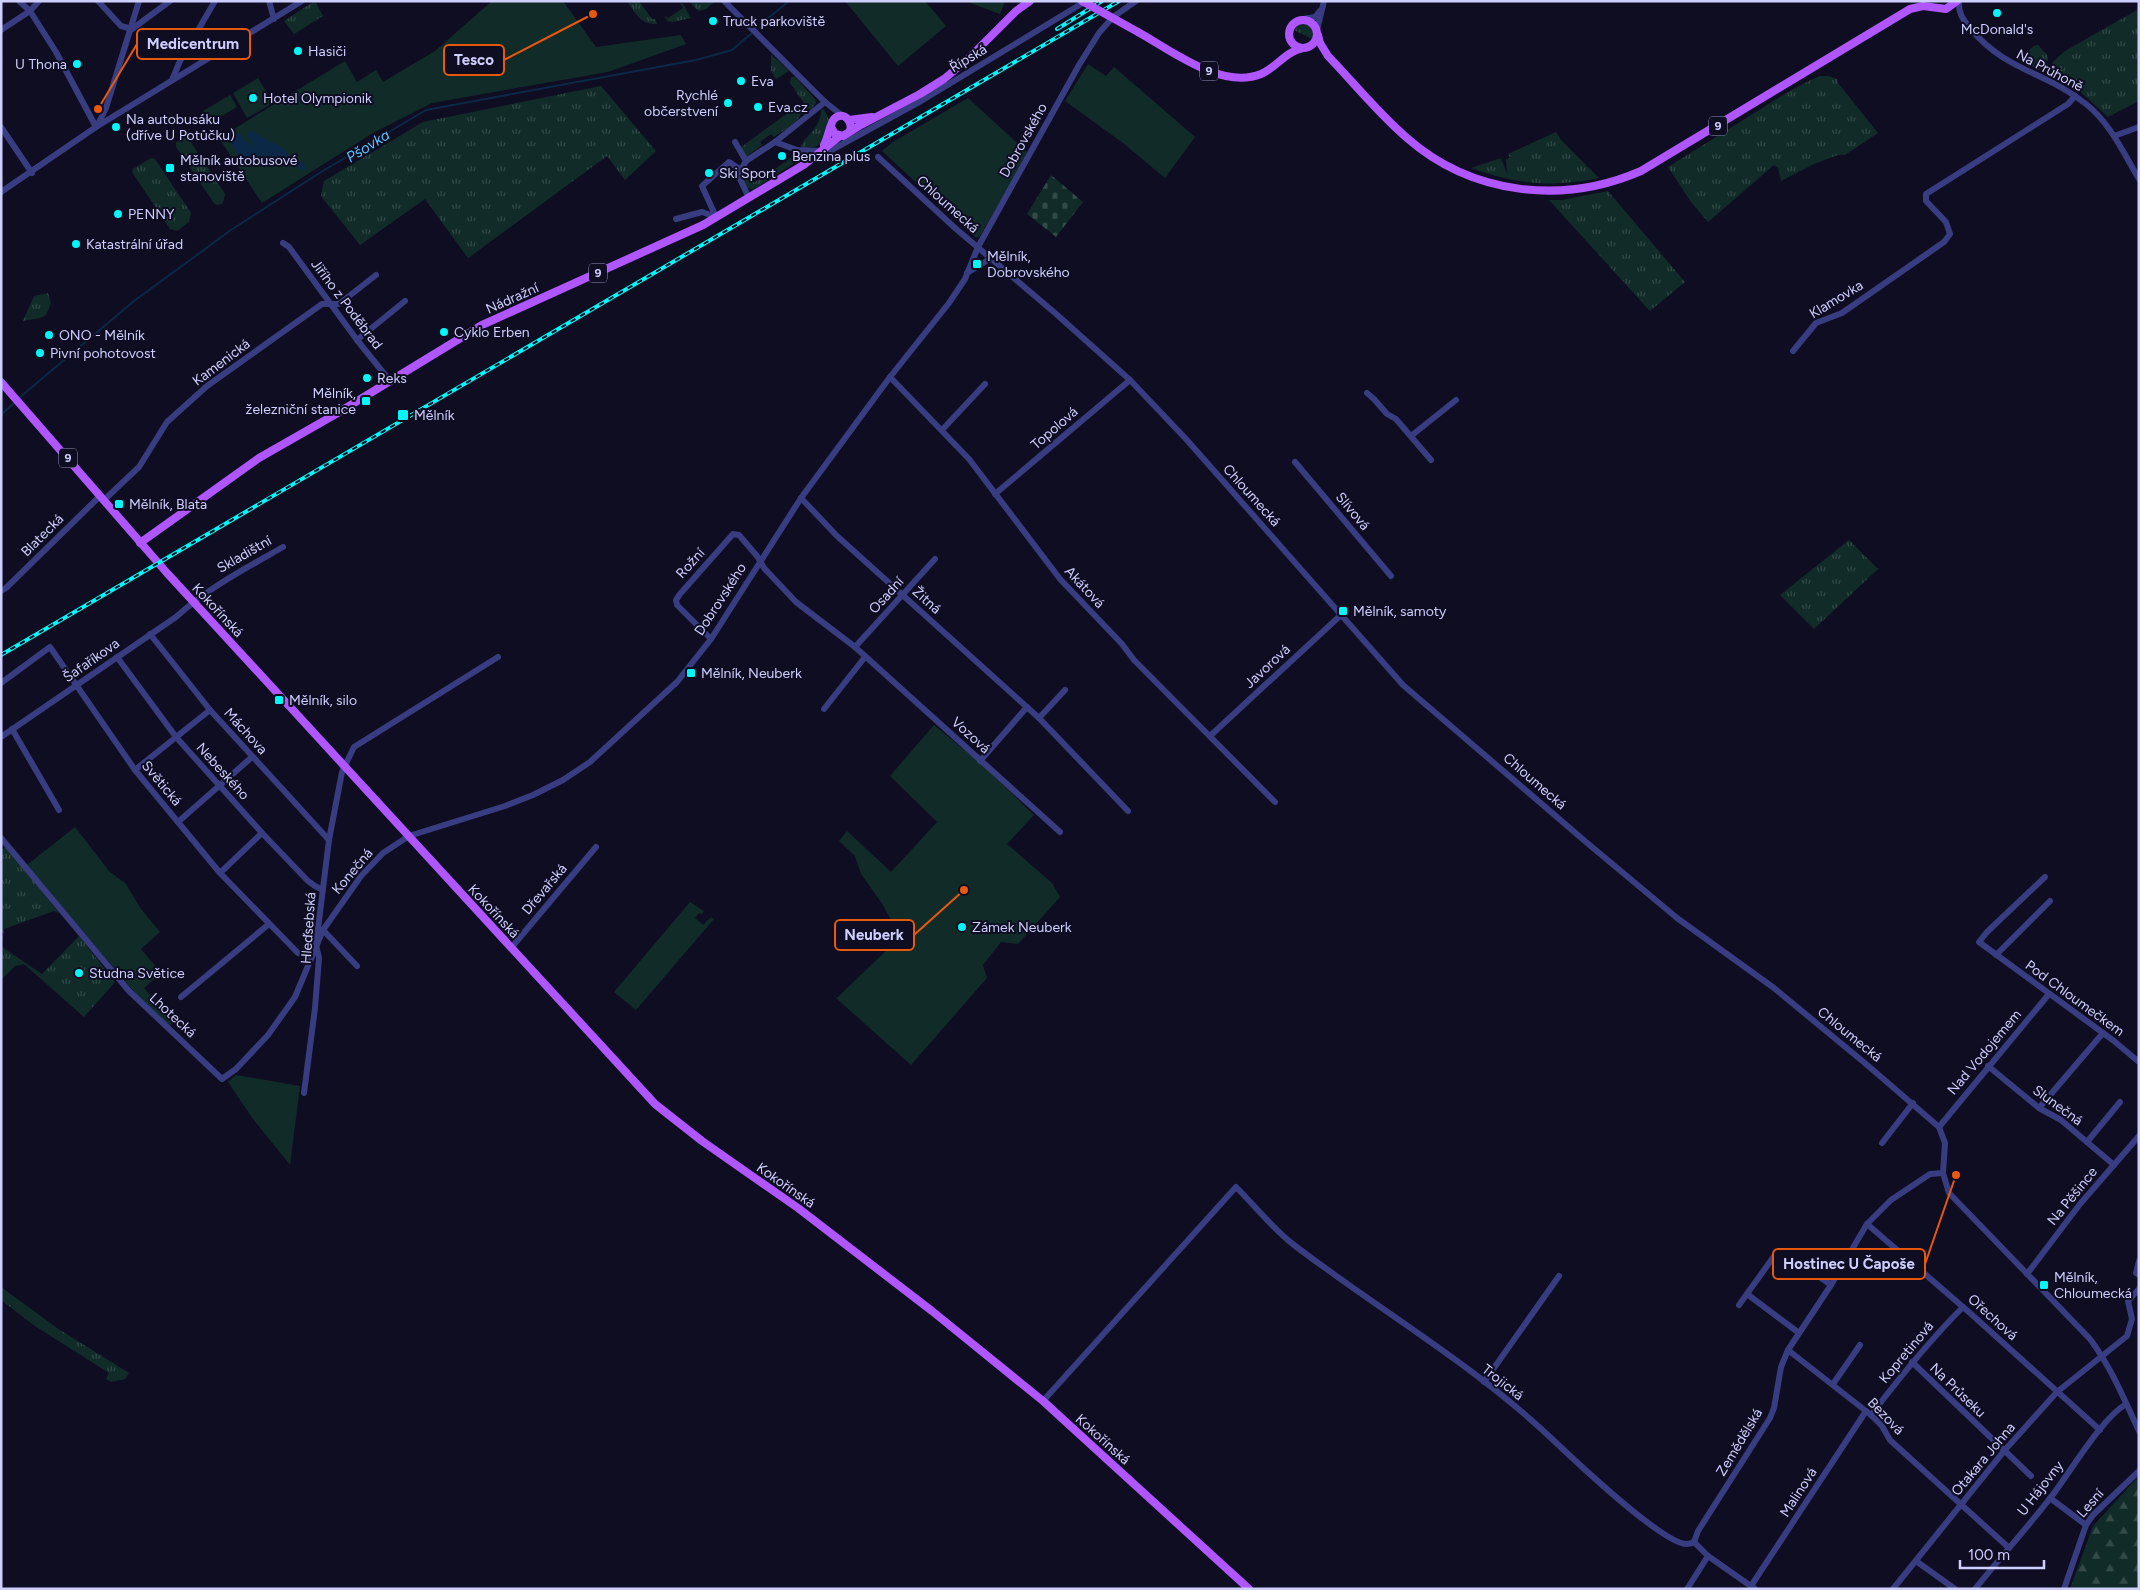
<svg xmlns="http://www.w3.org/2000/svg" width="2140" height="1590" viewBox="0 0 2140 1590" font-family="Figtree,sans-serif">
<defs>
<pattern id="grass-tufts" width="24" height="20" patternUnits="userSpaceOnUse" patternTransform="scale(1.25)"><rect width="24" height="20" fill="#112c28"/><path d="M3 7l-1-3M5 7V3M7 7l1-3M15 17l-1-3M17 17v-4M19 17l1-3" fill="none" stroke="#334a48"/></pattern>
<pattern id="forest-firs" width="22" height="20" patternUnits="userSpaceOnUse" patternTransform="scale(1.25)"><rect width="22" height="20" fill="#112c28"/><path d="M5 1l3.5 6h-7zM16 11l3.5 6h-7z" fill="#334a48"/></pattern>
<pattern id="cemetery-stones" width="16" height="16" patternUnits="userSpaceOnUse" patternTransform="scale(1.25)"><rect width="16" height="16" fill="#112c28"/><path d="M2 7V4a2 2 0 0 1 4 0v3zM10 15v-3a2 2 0 0 1 4 0v3z" fill="#334a48"/></pattern>
</defs>
<rect width="100%" height="100%" fill="#0f0d22"/>
<g fill="url(#grass-tufts)">
<path d="M630 1H639L652 19H655L657 24C642 25 636 14 628 3Z"/>
<path d="M689 1H713L714 2 706 9 698 11Z"/>
<path d="M313 2 316 3 323 16 294 34 284 21Z"/>
<path d="M680 3 683 4 691 18 673 22 668 21 664 16 668 18 683 8Z"/>
<path d="M2139 9V101L2108 117 2075 87 2049 73 2053 62 2065 51Z"/>
<path d="M1299 24 1304 23 1311 27 1314 34 1312 39 1294 30Z"/>
<path d="M2038 45 2047 55 2048 60 2039 70 2018 59 2034 46Z"/>
<path d="M771 54 789 71 776 79 771 71Z"/>
<path d="M1819 76H1829L1837 79 1838 83 1878 133 1845 155H1838L1814 164 1781 181 1778 168 1774 165 1708 222 1691 202 1668 167 1793 89Z"/>
<path d="M791 77H795L815 99 816 103 811 109H807L802 104 804 103 790 83Z"/>
<path d="M601 86 656 151 625 180 607 156 468 258 425 199 360 245 321 196 324 181 423 122Z"/>
<path d="M797 108 802 112C798 123 784 130 774 137L771 134 760 142 762 145 746 157 740 148 789 112Z"/>
<path d="M824 109 829 120 822 143 815 147 801 148C802 137 821 130 821 110Z"/>
<path d="M1556 132 1561 140 1599 178C1554 188 1514 184 1471 168L1501 158 1507 174 1506 159 1510 158 1508 154Z"/>
<path d="M182 136 188 138 225 194 223 203 218 205 214 203 176 147V143Z"/>
<path d="M793 154 805 156 753 190 748 188 743 180 744 174 750 181 755 182 790 159Z"/>
<path d="M151 158 155 159 191 213 189 222 177 231 170 229 132 172 133 169Z"/>
<path d="M1608 191 1685 282 1650 311 1549 200H1562Z"/>
<path d="M48 293 51 303 46 315 40 318 23 321 34 296Z"/>
<path d="M1849 540 1878 569 1814 629 1780 595Z"/>
<path d="M6 847 59 913 54 911 4 929 2 947 42 974 79 936 115 982 84 1017 24 964 15 966 1 980V937L4 935 1 931V850Z"/>
<path d="M1 1287 57 1328 129 1373 125 1379 111 1382 106 1379 109 1373 35 1326 1 1300Z"/>
</g>
<path fill="url(#forest-firs)" d="M2139 1476V1589H2070L2093 1526Z"/>
<path fill="url(#cemetery-stones)" d="M1051 175 1083 202 1056 237 1027 214Z"/>
<g fill="#112c28">
<path d="M492 1H563L596 47 681 35 686 44 608 72 432 103 373 133 262 203 219 138 345 61 357 82 376 70 383 82 435 51Z"/>
<path d="M845 1H925L946 26 898 66Z"/>
<path d="M965 1H1005L1000 14Z"/>
<path d="M1088 64 1106 76 1114 67 1195 137 1165 178 1123 143 1065 101Z"/>
<path d="M258 78 273 103 247 118 233 93Z"/>
<path d="M230 95 237 107 210 123 203 111Z"/>
<path d="M968 98 1027 152 1006 191 980 236 976 238 882 151 893 142Z"/>
<path d="M934 725 980 763 1034 815 1007 844 1052 883 1060 897 1018 944 1001 942 983 965 987 978 911 1065 836 998 838 997 896 941 898 937 894 925 881 902 861 874 855 856 839 841 847 831 891 872 937 822 890 776Z"/>
<path d="M75 827 109 871 126 884 141 909 160 932 141 949 161 973 144 988 174 1021 169 1026 137 995 27 865Z"/>
<path d="M690 902 704 911 702 914 699 913 695 918 703 925 711 917 714 919 636 1010 614 992Z"/>
<path d="M236 1075 300 1086 290 1165 253 1119 228 1082Z"/>
</g>
<path fill="#0c2847" d="M252 130 261 137 283 148 297 164 296 160 304 163 306 168 304 170 298 169 293 164C277 165 257 155 243 162L228 139 234 132 242 135 246 141 254 146 247 134Z"/>
<g fill="none" stroke-linecap="round" stroke-linejoin="round">
<g stroke="#0c2847" stroke-width="2">
<path d="M755 29 789 1"/>
<path d="M19 398 134 301 231 230 321 172 426 110 696 60 732 50 752 33"/>
<path d="M1 415 16 401"/>
</g>
<g stroke="#383d81" stroke-width="6">
<path d="M19 1 30 11 56 52 96 127"/>
<path d="M98 1 121 26 132 29 170 1"/>
<path d="M269 1 274 19"/>
<path d="M724 1 825 102 844 117"/>
<path d="M1959 1C1958 13 1963 20 1971 29 2005 71 2047 72 2086 104 2110 123 2123 152 2139 179"/>
<path d="M1303 19 1315 17 1320 11"/>
<path d="M1 30 30 11 39 1"/>
<path d="M1317 30 1324 1"/>
<path d="M172 80 180 61 215 1"/>
<path d="M97 126 106 108 139 1"/>
<path d="M1 127 32 173"/>
<path d="M2114 136 2139 127"/>
<path d="M735 142 746 161"/>
<path d="M775 142 797 150 820 151"/>
<path d="M878 157 955 228 1055 313 1130 380 1186 439 1403 685 1586 842 1677 918 1774 988 1866 1064 1939 1127 1945 1143 1943 1173 1949 1193 2090 1339C2111 1367 2124 1399 2139 1431"/>
<path d="M815 159 921 101 1086 1"/>
<path d="M1 192 96 127 302 1"/>
<path d="M749 198 740 179 741 170 746 161 775 142 825 102"/>
<path d="M716 217 702 186 729 162 741 170"/>
<path d="M676 219 702 212 716 217"/>
<path d="M283 243 289 247 357 340 390 381"/>
<path d="M967 273 991 258"/>
<path d="M357 340 405 301"/>
<path d="M1793 351 1816 323 1842 313 1944 242 1950 234 1946 222 1926 201V194L2068 104 2075 96"/>
<path d="M890 377 969 459 1060 579 1122 644 1134 660 1275 802"/>
<path d="M1367 393 1374 399 1387 414 1396 419 1431 460"/>
<path d="M942 430 985 384"/>
<path d="M1411 436 1456 400"/>
<path d="M1295 462 1391 576"/>
<path d="M995 494 1130 380"/>
<path d="M801 498 837 536 1039 718 1065 690"/>
<path d="M104 500 139 467 167 422 207 386 322 304H339L376 275"/>
<path d="M1 591 6 588 100 496"/>
<path d="M150 634 210 710 329 840"/>
<path d="M711 639 677 605 676 600 680 594 733 534 739 535 757 556 764 568 796 602 855 647 1060 832"/>
<path d="M855 647 935 559"/>
<path d="M117 657 176 737 262 833 308 881 315 886 323 890"/>
<path d="M1 683 50 647 135 770 220 873 298 953 307 955 313 950"/>
<path d="M824 709 865 657"/>
<path d="M1039 718 1128 811"/>
<path d="M12 729 59 810"/>
<path d="M1210 736 1342 614"/>
<path d="M1 737 176 617C208 588 246 568 283 547"/>
<path d="M980 761 1027 707"/>
<path d="M135 770 210 710"/>
<path d="M178 822 252 757"/>
<path d="M1 838 129 991 222 1079 236 1069 268 1035 295 997 323 930 361 876 383 853 409 836 505 806 533 795 563 780 590 762 677 682 711 639 801 498 890 377 949 303 965 279 978 247 1079 65 1099 33 1113 17 1136 1"/>
<path d="M220 873 262 833"/>
<path d="M2045 877 1987 932 1979 942 2114 1041 2139 1062"/>
<path d="M323 930 357 966"/>
<path d="M511 948 596 847"/>
<path d="M1996 955 2050 901"/>
<path d="M181 997 269 924"/>
<path d="M1988 1066 2039 1108 2061 1120 2114 1165"/>
<path d="M304 1093 315 1008 319 958 316 945 329 840 342 772 354 747 498 657"/>
<path d="M2039 1108 2103 1033"/>
<path d="M1939 1127 2049 994"/>
<path d="M2087 1142 2120 1102"/>
<path d="M1882 1143 1913 1103"/>
<path d="M1867 1224 1970 1313 2100 1430"/>
<path d="M2139 1261 2136 1273 2139 1275"/>
<path d="M2027 1274 2080 1204 2139 1136"/>
<path d="M1747 1294 1799 1333"/>
<path d="M1739 1305 1777 1252H1785L1831 1285"/>
<path d="M1788 1350 1871 1415 1882 1426 1890 1440 2008 1547"/>
<path d="M1912 1362 2031 1476"/>
<path d="M1484 1382 1559 1276"/>
<path d="M1833 1384 1860 1345"/>
<path d="M1043 1401 1236 1187C1255 1206 1273 1229 1294 1245 1379 1310 1473 1364 1551 1438 1571 1457 1664 1545 1687 1544 1689 1544 1692 1543 1694 1542"/>
<path d="M1871 1415C1900 1377 1929 1341 1963 1307"/>
<path d="M2050 1498 2086 1525"/>
<path d="M1694 1542 1698 1531 1770 1418 1774 1408 1781 1367 1788 1350 1831 1285 1867 1224 1891 1200 1930 1174 1943 1173"/>
<path d="M1694 1542 1708 1556 1755 1589"/>
<path d="M1916 1561 1955 1589"/>
<path d="M1751 1586 1866 1411"/>
<path d="M1687 1589 1708 1556"/>
<path d="M1893 1589 2004 1451 2057 1392 2127 1336 2132 1319 2128 1301 2139 1289"/>
<path d="M1975 1589C2000 1558 2027 1528 2051 1497 2071 1471 2101 1419 2126 1404"/>
<path d="M2064 1589 2086 1525 2093 1515 2139 1471"/>
</g>
<g stroke="#af56ff" stroke-width="8">
<circle cx="1303" cy="34" r="14"/>
<path d="M1138 32C1172 51 1222 90 1261 74 1276 68 1286 51 1303 48"/>
<path d="M1318 35 1320 43 1328 56C1354 83 1378 113 1407 138 1472 195 1563 205 1641 171L1910 9 1923 6 1946 9 1957 1"/>
<path d="M849 120 872 117"/>
<path d="M831 127 835 134 843 136 859 126 920 94 944 79 967 60 1016 11 1030 1"/>
<path d="M824 145C828 138 830 123 834 119 844 110 853 122 850 131"/>
<path d="M1 382 167 573 655 1104 702 1141 798 1208 932 1311 1043 1401 1249 1589"/>
<path d="M140 543 259 458 336 414 482 325 703 225 805 164 840 136"/>
</g>
<defs>
<g id="rail">
<path d="M1057 29 1102 1"/>
<path d="M1 655 1119 1"/>
</g>
</defs>
<use href="#rail" stroke="#00f8f9" stroke-width="4"/>
<use href="#rail" stroke="#0f0d22" stroke-width="2" stroke-dasharray="5.5" stroke-linecap="butt"/>
<path stroke="#af56ff" stroke-width="8" d="M1082 1 1138 32"/>
</g>
<g fill="#00f8f9" stroke="#0f0d22" stroke-width="2">
<circle cx="1997" cy="13" r="5"/>
<circle cx="713" cy="21" r="5"/>
<circle cx="298" cy="51" r="5"/>
<circle cx="77" cy="64" r="5"/>
<circle cx="741" cy="81" r="5"/>
<circle cx="253" cy="98" r="5"/>
<circle cx="728" cy="103" r="5"/>
<circle cx="758" cy="107" r="5"/>
<circle cx="116" cy="127" r="5"/>
<circle cx="782" cy="156" r="5"/>
<rect x="165" y="163" width="10" height="10" rx="2.5"/>
<circle cx="709" cy="173" r="5"/>
<circle cx="118" cy="214" r="5"/>
<circle cx="76" cy="244" r="5"/>
<rect x="972" y="259" width="10" height="10" rx="2.5"/>
<circle cx="444" cy="332" r="5"/>
<circle cx="49" cy="335" r="5"/>
<circle cx="40" cy="353" r="5"/>
<circle cx="367" cy="378" r="5"/>
<rect x="361" y="396" width="10" height="10" rx="2.5"/>
<rect x="397" y="409" width="12" height="12" rx="2.5"/>
<rect x="114" y="499" width="10" height="10" rx="2.5"/>
<rect x="1338" y="606" width="10" height="10" rx="2.5"/>
<rect x="686" y="668" width="10" height="10" rx="2.5"/>
<rect x="274" y="695" width="10" height="10" rx="2.5"/>
<circle cx="962" cy="927" r="5"/>
<circle cx="79" cy="973" r="5"/>
<rect x="2039" y="1280" width="10" height="10" rx="2.5"/>
</g>
<g text-anchor="middle" stroke-width="4" stroke-linejoin="round" paint-order="stroke">
<g fill="#0f0d22" stroke="#9595bd" stroke-width="1">
<rect x="1200" y="61.5" width="18" height="19" rx="4"/>
<rect x="1709" y="116.5" width="18" height="19" rx="4"/>
<rect x="589" y="263.5" width="18" height="19" rx="4"/>
<rect x="59" y="448.5" width="18" height="19" rx="4"/>
</g>
<g font-size="12" font-weight="bold" fill="#cfcfff">
<text x="1209" y="75">9</text>
<text x="1718" y="130">9</text>
<text x="598" y="277">9</text>
<text x="68" y="462">9</text>
</g>
<g font-size="14" fill="#cfcfff" stroke="#0f0d22" text-anchor="start">
<text x="723" y="26">Truck parkoviště</text>
<text x="1997" y="34" text-anchor="middle">McDonald's</text>
<text x="308" y="56">Hasiči</text>
<text x="67" y="69" text-anchor="end">U Thona</text>
<text x="751" y="86">Eva</text>
<text x="718" y="100" text-anchor="end">Rychlé<tspan x="718" dy="16">občerstvení</tspan></text>
<text x="263" y="103">Hotel Olympionik</text>
<text x="768" y="112">Eva.cz</text>
<text x="126" y="124">Na autobusáku<tspan x="126" dy="16">(dříve U Potůčku)</tspan></text>
<text x="792" y="161">Benzina plus</text>
<text x="180" y="165">Mělník autobusové<tspan x="180" dy="16">stanoviště</tspan></text>
<text x="719" y="178">Ski Sport</text>
<text x="128" y="219">PENNY</text>
<text x="86" y="249">Katastrální úřad</text>
<text x="987" y="261">Mělník,<tspan x="987" dy="16">Dobrovského</tspan></text>
<text x="454" y="337">Cyklo Erben</text>
<text x="59" y="340">ONO - Mělník</text>
<text x="50" y="358">Pivní pohotovost</text>
<text x="377" y="383">Reks</text>
<text x="356" y="398" text-anchor="end">Mělník,<tspan x="356" dy="16">železniční stanice</tspan></text>
<text x="414" y="420">Mělník</text>
<text x="129" y="509">Mělník, Blata</text>
<text x="1353" y="616">Mělník, samoty</text>
<text x="701" y="678">Mělník, Neuberk</text>
<text x="289" y="705">Mělník, silo</text>
<text x="972" y="932">Zámek Neuberk</text>
<text x="89" y="978">Studna Světice</text>
<text x="2054" y="1282">Mělník,<tspan x="2054" dy="16">Chloumecká</tspan></text>
</g>
<g font-size="14" fill="#cfcfff" stroke="#0f0d22">
<text transform="translate(968 58) rotate(-31)" y="5">Řípská</text>
<text transform="translate(2050 70) rotate(28)" y="5">Na Průhoně</text>
<text transform="translate(1023 140) rotate(-61)" y="5">Dobrovského</text>
<text transform="translate(948 204) rotate(42)" y="5">Chloumecká</text>
<text transform="translate(512 298) rotate(-24)" y="5">Nádražní</text>
<text transform="translate(1836 299) rotate(-31)" y="5">Klamovka</text>
<text transform="translate(347 304) rotate(53)" y="5">Jiřího z Poděbrad</text>
<text transform="translate(221 362) rotate(-37)" y="5">Kamenická</text>
<text transform="translate(1054 428) rotate(-41)" y="5">Topolová</text>
<text transform="translate(1252 495) rotate(48)" y="5">Chloumecká</text>
<text transform="translate(1353 511) rotate(50)" y="5">Slívová</text>
<text transform="translate(42 535) rotate(-45)" y="5">Blatecká</text>
<text transform="translate(244 554) rotate(-30)" y="5">Skladištní</text>
<text transform="translate(690 563) rotate(-48)" y="5">Rožní</text>
<text transform="translate(1085 587) rotate(47)" y="5">Akátová</text>
<text transform="translate(886 595) rotate(-48)" y="5">Osadní</text>
<text transform="translate(720 599) rotate(-57)" y="5">Dobrovského</text>
<text transform="translate(927 600) rotate(42)" y="5">Žitná</text>
<text transform="translate(218 610) rotate(47)" y="5">Kokořínská</text>
<text transform="translate(91 660) rotate(-35)" y="5">Šafaříkova</text>
<text transform="translate(1267 666) rotate(-43)" y="5">Javorová</text>
<text transform="translate(246 731) rotate(48)" y="5">Máchova</text>
<text transform="translate(971 735) rotate(42)" y="5">Vozová</text>
<text transform="translate(223 771) rotate(48)" y="5">Nebeského</text>
<text transform="translate(1535 781) rotate(41)" y="5">Chloumecká</text>
<text transform="translate(162 783) rotate(50)" y="5">Světická</text>
<text transform="translate(352 871) rotate(-50)" y="5">Konečná</text>
<text transform="translate(544 889) rotate(-50)" y="5">Dřevařská</text>
<text transform="translate(494 911) rotate(47)" y="5">Kokořínská</text>
<text transform="translate(308 928) rotate(-86)" y="5">Hleďsebská</text>
<text transform="translate(2075 998) rotate(36)" y="5">Pod Chloumečkem</text>
<text transform="translate(173 1015) rotate(43)" y="5">Lhotecká</text>
<text transform="translate(1850 1034) rotate(39)" y="5">Chloumecká</text>
<text transform="translate(1984 1052) rotate(-50)" y="5">Nad Vodojemem</text>
<text transform="translate(2058 1105) rotate(36)" y="5">Slunečná</text>
<text transform="translate(786 1185) rotate(35)" y="5">Kokořínská</text>
<text transform="translate(2072 1196) rotate(-51)" y="5">Na Pěšince</text>
<text transform="translate(1993 1317) rotate(42)" y="5">Ořechová</text>
<text transform="translate(1906 1352) rotate(-50)" y="5">Kopretinová</text>
<text transform="translate(1503 1382) rotate(38)" y="5">Trojická</text>
<text transform="translate(1958 1390) rotate(44)" y="5">Na Průseku</text>
<text transform="translate(1886 1416) rotate(46)" y="5">Bezová</text>
<text transform="translate(1103 1439) rotate(42)" y="5">Kokořínská</text>
<text transform="translate(1739 1442) rotate(-59)" y="5">Zemědělská</text>
<text transform="translate(1983 1459) rotate(-50)" y="5">Otakara Johna</text>
<text transform="translate(2040 1488) rotate(-52)" y="5">U Hájovny</text>
<text transform="translate(1798 1492) rotate(-57)" y="5">Malinová</text>
<text transform="translate(2090 1503) rotate(-49)" y="5">Lesní</text>
</g>
<g font-size="15" font-style="italic" fill="#5dc3ff" stroke="#0f0d22">
<text transform="translate(368 146) rotate(-32)" y="5">Pšovka</text>
</g>
</g>
<path fill="none" stroke="#e8590c" stroke-width="2" d="M98 109L137 44M593 14L504 60M964 890L914 935M1956 1175L1925 1264"/>
<g fill="#e8590c" stroke="#0f0d22" stroke-width="2">
<circle cx="98" cy="109" r="5"/>
<circle cx="593" cy="14" r="5"/>
<circle cx="964" cy="890" r="5"/>
<circle cx="1956" cy="1175" r="5"/>
</g>
<g fill="#0f0d22" stroke="#e8590c" stroke-width="2">
<rect x="137" y="29" width="113" height="30" rx="5"/>
<rect x="444" y="45" width="60" height="30" rx="5"/>
<rect x="835" y="920" width="79" height="30" rx="5"/>
<rect x="1773" y="1249" width="152" height="30" rx="5"/>
</g>
<g font-size="15" text-anchor="middle" font-weight="bold" fill="#cfcfff">
<text x="193" y="49">Medicentrum</text>
<text x="474" y="65">Tesco</text>
<text x="874" y="940">Neuberk</text>
<text x="1849" y="1269">Hostinec U Čapoše</text>
</g>
<rect width="2140" height="1590" fill="none" stroke="#cfcfff" stroke-width="5"/>
<path d="M1960 1560v8h84v-8" fill="none" stroke="#cfcfff" stroke-width="2.5"/>
<text x="1968" y="1560" font-size="15" fill="#cfcfff" stroke="#0f0d22" stroke-width="4" paint-order="stroke">100 m</text>
</svg>
